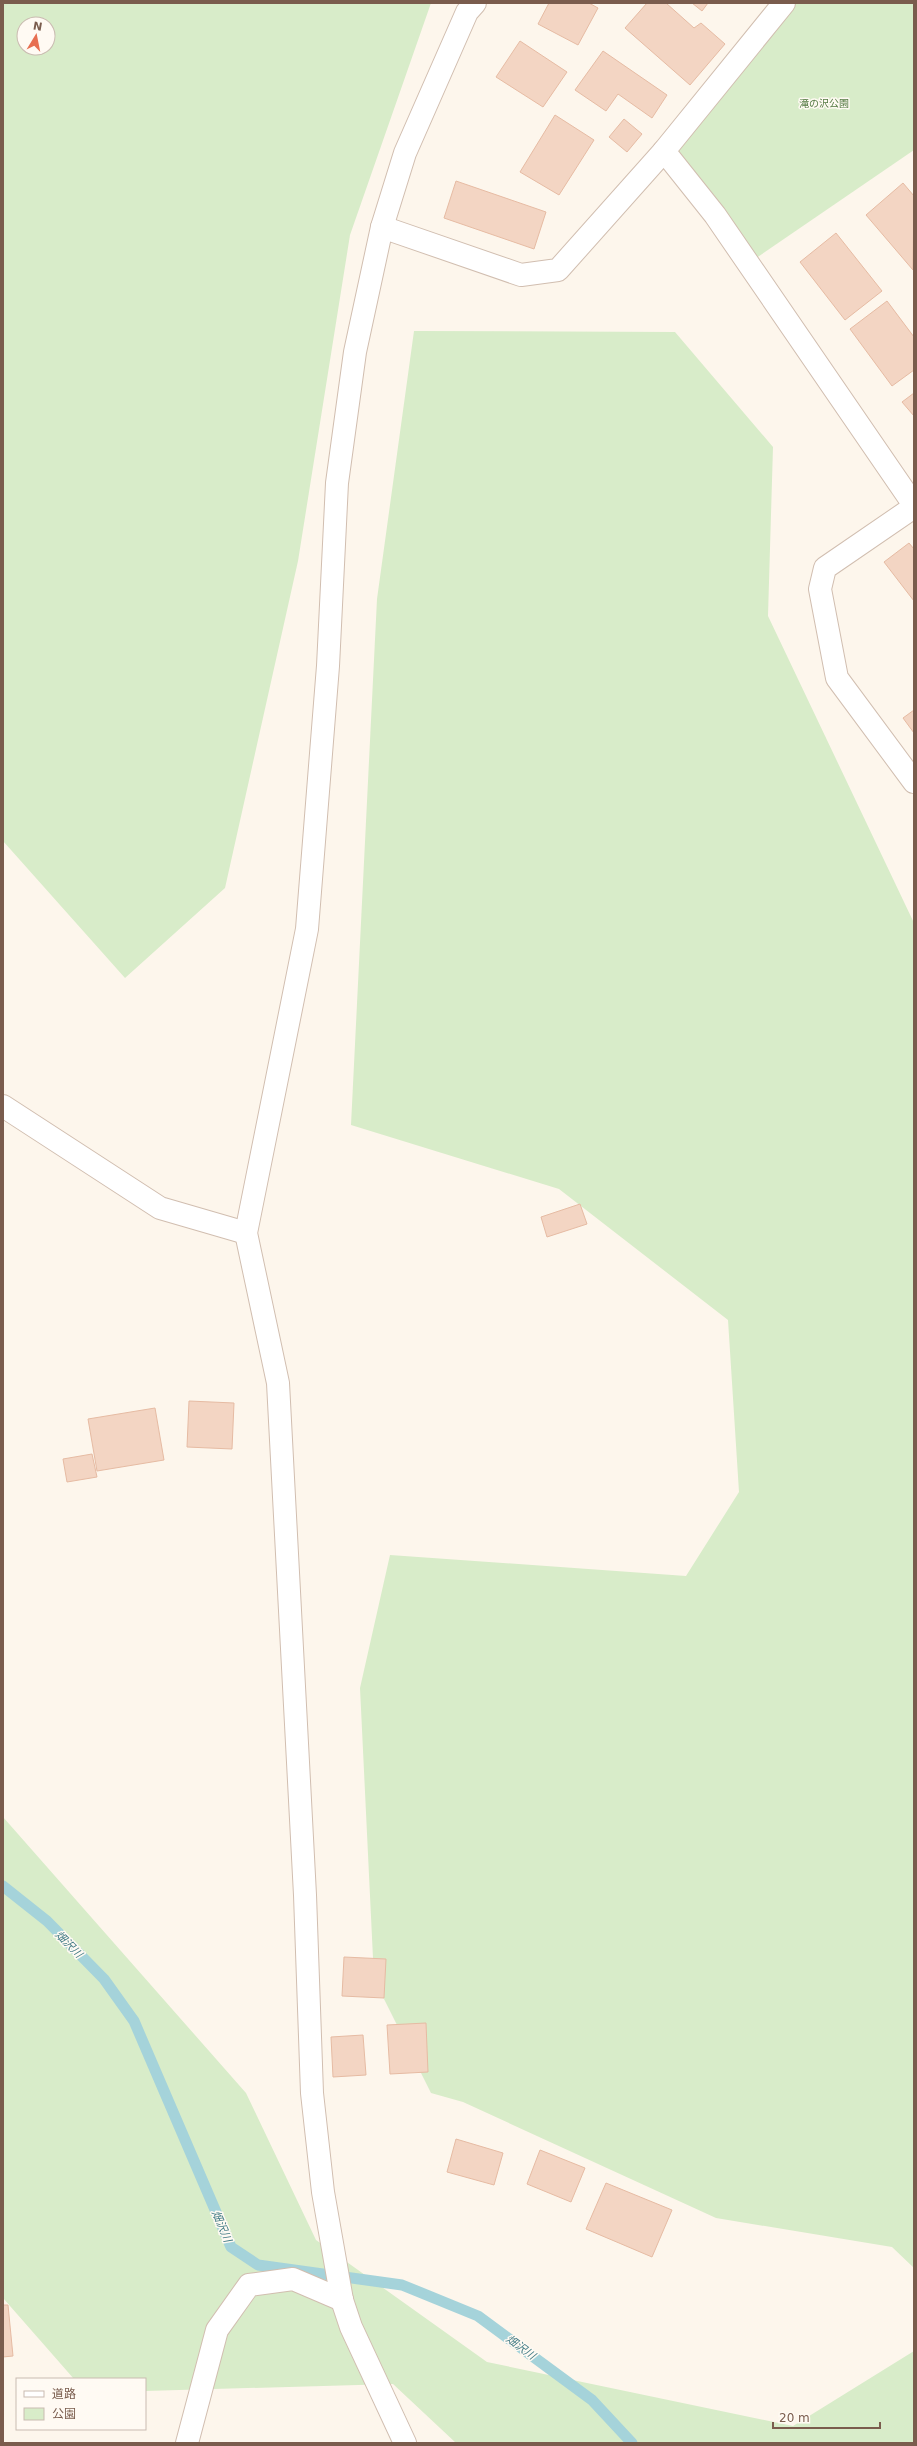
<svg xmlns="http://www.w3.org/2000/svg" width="917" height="2446" viewBox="0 0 917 2446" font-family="'DejaVu Sans','Noto Sans JP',sans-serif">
<rect width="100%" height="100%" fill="#fdf6ec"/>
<g fill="#d8ecc9" fill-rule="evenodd">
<path d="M3 3H431L350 235 298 561 225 888 125 978 3 841ZM24 24H48V48H24Z"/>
<path d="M793 3H914V150L749 263 664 151Z"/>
<path d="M414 331 675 332 773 447 768 616 914 923V2268L892 2247 716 2218 463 2102 431 2093 374 1979 360 1688 390 1555 686 1576 739 1492 728 1320 559 1189 351 1125 377 599Z"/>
<path d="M3 1817 246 2093 316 2240 487 2362 793 2426 914 2351V2443H456L393 2384 145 2391V2379H74L3 2298Z"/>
</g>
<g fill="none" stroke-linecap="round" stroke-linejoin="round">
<path stroke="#a5d3da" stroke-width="11" d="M3 1886 47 1921 104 1979 134 2021 231 2247 258 2265 402 2285 478 2316 592 2400 632 2443"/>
</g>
<g fill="#f3d5c3" stroke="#e6bba3">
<path d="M549 3H589L598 8 578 45 538 24Z"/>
<path d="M647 3H666L694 28 701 23 725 44 690 85 625 28Z"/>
<path d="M692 3H708L702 11Z"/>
<path d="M520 41 567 72 543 107 496 77Z"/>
<path d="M603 51 667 95 652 118 618 94 606 111 575 90Z"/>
<path d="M555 115 594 140 559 195 520 172Z"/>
<path d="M624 119 642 134 627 152 609 137Z"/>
<path d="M456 181 546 212 534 249 444 218Z"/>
<path d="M903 183 914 196 913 270 866 215Z"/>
<path d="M836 233 882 291 845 320 800 262Z"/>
<path d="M887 301 914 337V370L892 386 850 329Z"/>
<path d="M914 393V416L902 402Z"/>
<path d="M909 543 914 549V601L884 562Z"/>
<path d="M914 710V733L903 718Z"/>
<path d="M580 1204 587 1224 547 1237 541 1217Z"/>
<path d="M189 1401 234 1403 232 1449 187 1447Z"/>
<path d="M155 1408 164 1460 97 1471 88 1419Z"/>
<path d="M92 1454 97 1477 67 1482 63 1459Z"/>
<path d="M344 1957 386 1959 384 1998 342 1996Z"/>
<path d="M426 2023 428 2072 390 2074 387 2025Z"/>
<path d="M363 2035 366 2075 333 2077 331 2037Z"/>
<path d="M456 2139 503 2153 494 2185 447 2172Z"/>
<path d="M540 2150 585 2168 571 2202 527 2184Z"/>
<path d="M606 2183 672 2210 652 2257 586 2229Z"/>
<path d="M3 2305H8L13 2356 3 2357Z"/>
</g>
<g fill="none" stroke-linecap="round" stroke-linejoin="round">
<defs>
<g id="minor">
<path d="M664 151 715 215 914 505"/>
<path d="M382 227 521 275 558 270 664 151 784 3"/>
<path d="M914 507 825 568 820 589 837 678 914 782"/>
<path d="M342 2300 351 2327 405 2443"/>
</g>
<g id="tertiary">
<path d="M3 1106 160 1208 246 1233"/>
<path d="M342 2300 323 2192 312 2093 305 1895 278 1383 246 1233 307 929 328 666 337 483 355 352 382 227 405 153 467 12 475 3"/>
<path d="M187 2443 217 2330 249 2285 293 2279 342 2300"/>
</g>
</defs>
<use href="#minor" stroke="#d1beb0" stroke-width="24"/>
<use href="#tertiary" stroke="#d1beb0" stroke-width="24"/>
<use href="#minor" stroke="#fff" stroke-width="22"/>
<use href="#tertiary" stroke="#fff" stroke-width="22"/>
</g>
<g text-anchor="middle" stroke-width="3" stroke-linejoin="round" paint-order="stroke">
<g font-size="10" fill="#537a41" stroke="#fffaf3">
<text x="824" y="107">滝の沢公園</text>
</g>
<g font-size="11" font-style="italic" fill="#437c86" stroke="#fffaf3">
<text transform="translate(69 1944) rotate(45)" y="4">畑沢川</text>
<text transform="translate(222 2226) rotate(67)" y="4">畑沢川</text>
<text transform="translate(521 2347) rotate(36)" y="4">畑沢川</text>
</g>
</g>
<rect width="917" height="2446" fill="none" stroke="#7a5c4d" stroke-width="8"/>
<rect x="16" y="2378" width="130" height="52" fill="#fffaf3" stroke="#cabbb1"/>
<rect x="24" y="2391" width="20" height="6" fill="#ffffff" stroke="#cabbb1"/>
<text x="52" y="2398" font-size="12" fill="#7a5c4d">道路</text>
<rect x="24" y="2408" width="20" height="12" fill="#d8ecc9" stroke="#cabbb1"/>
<text x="52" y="2418" font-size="12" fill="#7a5c4d">公園</text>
<g transform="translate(36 36) rotate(10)"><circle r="19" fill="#fffaf3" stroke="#cabbb1"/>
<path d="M0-3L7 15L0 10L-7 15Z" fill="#e76f51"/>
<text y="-6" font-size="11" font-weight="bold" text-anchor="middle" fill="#7a5c4d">N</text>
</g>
<path d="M773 2422v6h107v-6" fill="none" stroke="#7a5c4d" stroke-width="2"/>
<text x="779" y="2422" font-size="12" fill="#7a5c4d" stroke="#fffaf3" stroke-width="3" paint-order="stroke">20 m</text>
</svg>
